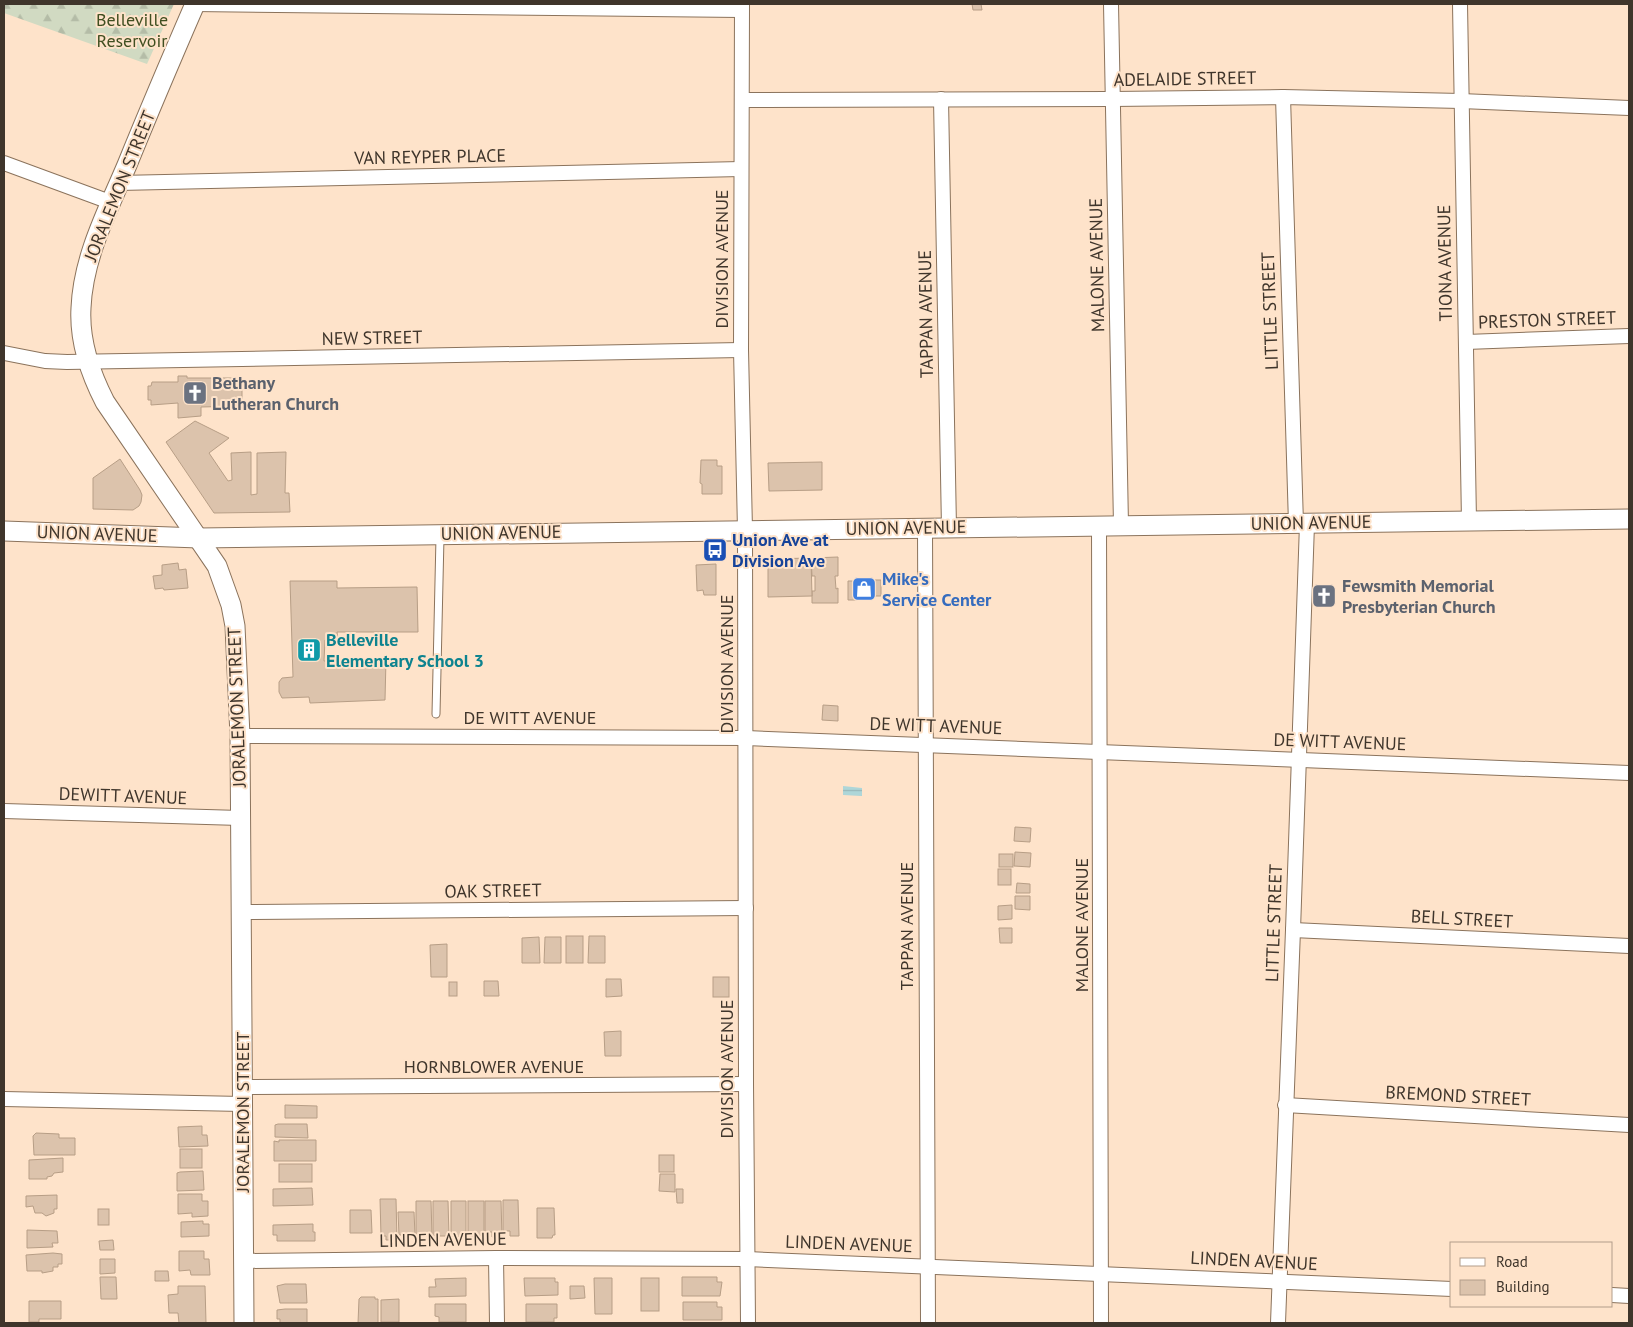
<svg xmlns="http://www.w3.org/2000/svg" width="1633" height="1327" font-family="'PT Sans',sans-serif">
<defs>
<pattern id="forest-firs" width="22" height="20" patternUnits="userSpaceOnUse" patternTransform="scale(1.25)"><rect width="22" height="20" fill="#d1dac2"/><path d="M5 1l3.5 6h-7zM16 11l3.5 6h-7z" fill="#b4bca7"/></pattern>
<pattern id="water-rules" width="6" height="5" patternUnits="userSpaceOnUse" patternTransform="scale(1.25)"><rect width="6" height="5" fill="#aed6d8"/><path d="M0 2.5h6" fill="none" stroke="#97b8ba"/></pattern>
</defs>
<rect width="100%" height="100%" fill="#fee3ca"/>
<path fill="url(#forest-firs)" d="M4,4H174L147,64L4,13Z"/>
<path fill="url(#water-rules)" d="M843,786L862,788V796L843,795Z"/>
<g fill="#dcc3ac" stroke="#b79e86">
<path d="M972,4H981L982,10H973Z"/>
<path d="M178,376H187V378H242V406L201,407V416L178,418V403L151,405V400H148V386H151L152,382H178Z"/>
<path d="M195,421L229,438L209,453L228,481L232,480L231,453L251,452V495L257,494V453L286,452L285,493H289L290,512L214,513L166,442Z"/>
<path d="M120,459L140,490L142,495L141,502L139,506L133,510L93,509V478Z"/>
<path d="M701,460H717V466H722V494H702V484L700,483Z"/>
<path d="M822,462V490L769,491L768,463Z"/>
<path d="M838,557V576H835L836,589L838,588V603H812V591H815V576H812L811,558Z"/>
<path d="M811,558L812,596L768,597V559Z"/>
<path d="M178,563L179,570L186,569L188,588L164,590L163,588L155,589L153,576L162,575V565Z"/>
<path d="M716,564V595H704L703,590L697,591L696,565Z"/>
<path d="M869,580H881V596H869V600H848V581H869Z"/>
<path d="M290,581H337V588L417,587L418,632H337L338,640H325L324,661L386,659L385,700L310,703L309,697L282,698L279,692V682L282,678L293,677Z"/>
<path d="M823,705L838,706V721L822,720Z"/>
<path d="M1015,827L1031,828L1030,842L1014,841Z"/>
<path d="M1015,852L1031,853L1030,867L1014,866Z"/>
<rect x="999" y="854" width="14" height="13"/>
<rect x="998" y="869" width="13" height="16"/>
<path d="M1017,883L1030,884V893H1016Z"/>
<path d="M1015,896H1030V910L1015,909Z"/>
<path d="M1012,905V919L998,920V906Z"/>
<path d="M999,928H1012V943H1000Z"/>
<rect x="566" y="936" width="17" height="27"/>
<path d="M589,936H605V963H588Z"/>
<path d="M539,937L540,963H522V938Z"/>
<path d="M545,937H561V963H544Z"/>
<path d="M447,944V977H431L430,945Z"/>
<rect x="713" y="977" width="16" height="20"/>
<path d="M606,979H621L622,996L606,997Z"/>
<path d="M484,981H498L499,996H484Z"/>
<rect x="449" y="982" width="8" height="14"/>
<path d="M621,1031V1056H605L604,1032Z"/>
<path d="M285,1105L317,1106V1118H285Z"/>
<path d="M278,1124H307L308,1138L275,1137V1125Z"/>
<path d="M202,1126V1135H207L208,1146L179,1147L178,1127Z"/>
<path d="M36,1133L59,1134V1138H75V1155H34L33,1136Z"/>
<path d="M279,1140H316V1161H274V1141L279,1142Z"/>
<rect x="180" y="1149" width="22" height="19"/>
<rect x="659" y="1155" width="15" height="17"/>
<path d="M63,1158V1172L54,1173L52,1176L47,1177V1179H29V1160Z"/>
<rect x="279" y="1164" width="33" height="18"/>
<path d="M203,1171L204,1190L177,1191V1173L180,1172Z"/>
<path d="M660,1174H675V1192L659,1191Z"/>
<path d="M312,1188L313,1205L273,1206V1189Z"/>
<path d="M676,1189H683V1203H677Z"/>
<path d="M178,1194H202V1201H208V1216L192,1217V1213L178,1214Z"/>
<path d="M57,1195V1209H54V1213L46,1216L42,1213H35L33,1206L26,1207V1196Z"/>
<path d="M380,1199H396L397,1240H386V1236H381Z"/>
<path d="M503,1200H518L519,1236H510V1231H503Z"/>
<path d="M416,1201H431L432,1236H416Z"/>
<path d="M433,1201H448L449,1236H433Z"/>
<path d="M451,1201H466V1236L451,1237Z"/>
<rect x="468" y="1201" width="16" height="35"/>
<path d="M485,1201H501L502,1237H492V1232H485Z"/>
<path d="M537,1208H554L555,1235H553L552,1238H537Z"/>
<rect x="98" y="1209" width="11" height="16"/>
<path d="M350,1210H371L372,1233H350Z"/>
<path d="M398,1212H414L415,1235H399Z"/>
<path d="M203,1221V1224H209V1236L181,1237V1222Z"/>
<path d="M313,1224V1232H315V1241H277V1235H273V1225Z"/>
<path d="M27,1230L57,1231L58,1243H52L53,1247L27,1248Z"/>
<path d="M113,1240L114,1250H100L99,1241Z"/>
<path d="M179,1251H204V1259H209L210,1275H191L190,1270L179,1271Z"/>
<path d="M53,1253L62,1254V1264H58V1267H53V1271L42,1273V1271H27L26,1255Z"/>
<path d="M100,1259H115V1273L100,1274Z"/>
<path d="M155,1271H168L169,1281H155Z"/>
<path d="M100,1277H116L117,1299H101Z"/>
<path d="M682,1277H717V1282H722L720,1296H682Z"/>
<path d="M466,1278V1296L429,1297V1287H436L435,1279Z"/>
<path d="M524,1278H555V1282H558V1295L525,1296Z"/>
<path d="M594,1278H612V1314H595Z"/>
<rect x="641" y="1278" width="18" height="33"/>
<path d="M285,1284H306L307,1303H280L277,1286Z"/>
<path d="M178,1286H205L206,1323H179L178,1313H169L168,1295L178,1294Z"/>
<path d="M570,1286H584L585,1298L570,1299Z"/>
<path d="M361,1297H375V1299H378V1323H358L359,1299Z"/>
<path d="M399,1299V1322H381V1300Z"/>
<path d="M29,1301H61V1319H39V1322H29Z"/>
<path d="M683,1302H717V1307H722V1320H683Z"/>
<path d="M435,1304H466V1322H439V1317L435,1316Z"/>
<path d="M526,1304H557V1318H554V1322H526Z"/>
<path d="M285,1309H307V1323H280V1319H277V1310Z"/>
</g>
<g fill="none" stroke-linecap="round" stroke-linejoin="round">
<defs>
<path id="lane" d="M436,714L440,537"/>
<g id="street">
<path d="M194,4L741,10"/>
<path d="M742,4L741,350L745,530L746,1084L748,1323"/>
<path d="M1111,4L1121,525"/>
<path d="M1460,4L1469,521"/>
<path d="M1283,97L1296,524"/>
<path d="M941,99L949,528"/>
<path d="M742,100L1112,99L1283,97L1461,101L1629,108"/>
<path d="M4,163L110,202"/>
<path d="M119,183L741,169"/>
<path d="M1466,342L1629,336"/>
<path d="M4,353L45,361L67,362L741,350"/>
<path d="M1099,526L1101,1323"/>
<path d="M925,528L928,1323"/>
<path d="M240,736L746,738L1629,773"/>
<path d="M4,811L240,818"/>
<path d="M242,912L746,908"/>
<path d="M1293,930L1629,946"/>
<path d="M243,1087L746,1084"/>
<path d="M4,1099L242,1104"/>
<path d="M1285,1105L1629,1125"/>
<path d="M496,1258L497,1323"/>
<path d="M244,1261L496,1258L747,1259L1452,1289"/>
<path d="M1612,1295L1629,1296"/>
<path d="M1278,1323L1293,930L1307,524"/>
</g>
<g id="secondary">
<path d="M195,4C172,57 149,111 127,165C108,210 83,257 81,308C79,342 90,373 105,402L217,566L231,605L235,626L240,736L244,1323"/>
<path d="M4,531L199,538L1629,519"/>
</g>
</defs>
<use href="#lane" stroke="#8b735c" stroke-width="9"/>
<use href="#street" stroke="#8b735c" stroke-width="16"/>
<use href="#secondary" stroke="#8b735c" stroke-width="21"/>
<use href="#lane" stroke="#fff" stroke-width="7"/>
<use href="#street" stroke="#fff" stroke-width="14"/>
<use href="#secondary" stroke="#fff" stroke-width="19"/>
</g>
<defs>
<symbol id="church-square" viewBox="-11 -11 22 22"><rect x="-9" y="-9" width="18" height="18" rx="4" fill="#6b7280" stroke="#fee3ca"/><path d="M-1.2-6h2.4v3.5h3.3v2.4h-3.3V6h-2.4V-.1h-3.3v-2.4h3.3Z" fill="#fff"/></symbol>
<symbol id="bus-square" viewBox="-11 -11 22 22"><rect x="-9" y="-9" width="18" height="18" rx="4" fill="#1a4fb4" stroke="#fee3ca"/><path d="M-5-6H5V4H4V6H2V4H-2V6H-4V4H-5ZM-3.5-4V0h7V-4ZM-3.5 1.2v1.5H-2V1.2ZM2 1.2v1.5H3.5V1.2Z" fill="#fff"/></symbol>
<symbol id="shop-square" viewBox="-11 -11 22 22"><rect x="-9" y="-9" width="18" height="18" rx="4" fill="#3f7fe0" stroke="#fee3ca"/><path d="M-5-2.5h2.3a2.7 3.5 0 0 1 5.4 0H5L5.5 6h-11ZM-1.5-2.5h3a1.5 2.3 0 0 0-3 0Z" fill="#fff"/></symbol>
<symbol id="building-square" viewBox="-11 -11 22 22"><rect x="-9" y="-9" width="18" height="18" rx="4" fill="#0f9aa8" stroke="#fee3ca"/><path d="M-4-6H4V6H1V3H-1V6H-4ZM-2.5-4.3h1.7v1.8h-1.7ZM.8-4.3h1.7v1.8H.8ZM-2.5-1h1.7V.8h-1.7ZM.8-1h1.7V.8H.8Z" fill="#fff"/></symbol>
</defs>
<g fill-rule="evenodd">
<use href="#church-square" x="181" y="379" width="28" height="28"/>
<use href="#bus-square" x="701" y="536" width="28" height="28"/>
<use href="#shop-square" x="850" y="575" width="28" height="28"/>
<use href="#church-square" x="1310" y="582" width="28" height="28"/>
<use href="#building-square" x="295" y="636" width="28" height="28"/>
</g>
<g text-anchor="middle" stroke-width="4" stroke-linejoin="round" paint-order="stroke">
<g font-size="18" fill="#404f21" stroke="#fee3ca">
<text x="132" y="26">Belleville<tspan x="132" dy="21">Reservoir</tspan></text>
</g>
<g font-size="18" fill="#3f352b" stroke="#fee3ca">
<text transform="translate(1185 79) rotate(-1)" y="6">ADELAIDE STREET</text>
<text transform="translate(430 157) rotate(-1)" y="6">VAN REYPER PLACE</text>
<text transform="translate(120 186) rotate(-68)" y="6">JORALEMON STREET</text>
<text transform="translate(722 259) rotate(-90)" y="6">DIVISION AVENUE</text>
<text transform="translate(1445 263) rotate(-91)" y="6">TIONA AVENUE</text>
<text transform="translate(1097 265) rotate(-91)" y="6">MALONE AVENUE</text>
<text transform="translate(1270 311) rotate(-92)" y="6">LITTLE STREET</text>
<text transform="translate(926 314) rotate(-91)" y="6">TAPPAN AVENUE</text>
<text transform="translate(1547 320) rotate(-2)" y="6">PRESTON STREET</text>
<text transform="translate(372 338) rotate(-1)" y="6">NEW STREET</text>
<text transform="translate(1311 523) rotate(-1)" y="6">UNION AVENUE</text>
<text transform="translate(906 528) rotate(-1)" y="6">UNION AVENUE</text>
<text transform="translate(501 533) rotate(-1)" y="6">UNION AVENUE</text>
<text transform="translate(97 534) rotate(2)" y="6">UNION AVENUE</text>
<text transform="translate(727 664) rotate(-90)" y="6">DIVISION AVENUE</text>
<text transform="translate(237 707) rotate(-92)" y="6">JORALEMON STREET</text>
<text x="530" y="724">DE WITT AVENUE</text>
<text transform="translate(936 726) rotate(2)" y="6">DE WITT AVENUE</text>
<text transform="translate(1340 742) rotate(2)" y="6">DE WITT AVENUE</text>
<text transform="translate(123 796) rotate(2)" y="6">DEWITT AVENUE</text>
<text transform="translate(493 891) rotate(-1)" y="6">OAK STREET</text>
<text transform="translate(1462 919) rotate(3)" y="6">BELL STREET</text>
<text transform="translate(1274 923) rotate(-88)" y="6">LITTLE STREET</text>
<text transform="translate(1082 925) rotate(-90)" y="6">MALONE AVENUE</text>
<text transform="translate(907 926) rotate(-90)" y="6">TAPPAN AVENUE</text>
<text x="494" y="1073">HORNBLOWER AVENUE</text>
<text transform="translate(727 1069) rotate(-90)" y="6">DIVISION AVENUE</text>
<text transform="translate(1458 1096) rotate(3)" y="6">BREMOND STREET</text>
<text transform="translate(243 1112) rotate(-90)" y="6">JORALEMON STREET</text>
<text transform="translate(443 1240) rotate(-1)" y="6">LINDEN AVENUE</text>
<text transform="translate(849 1244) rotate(2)" y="6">LINDEN AVENUE</text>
<text transform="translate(1254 1261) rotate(3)" y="6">LINDEN AVENUE</text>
</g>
<g font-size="18" font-weight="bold" fill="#5b616d" stroke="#fee3ca" text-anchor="start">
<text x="212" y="389">Bethany<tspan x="212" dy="21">Lutheran Church</tspan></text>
<text x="1342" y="592">Fewsmith Memorial<tspan x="1342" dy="21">Presbyterian Church</tspan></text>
</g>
<g font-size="18" font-weight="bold" fill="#164399" stroke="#fee3ca" text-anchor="start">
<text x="732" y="546">Union Ave at<tspan x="732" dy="21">Division Ave</tspan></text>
</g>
<g font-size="18" font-weight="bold" fill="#366cbe" stroke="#fee3ca" text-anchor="start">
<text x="882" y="585">Mike's<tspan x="882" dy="21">Service Center</tspan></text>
</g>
<g font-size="18" font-weight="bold" fill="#0d838f" stroke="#fee3ca" text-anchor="start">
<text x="326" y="646">Belleville<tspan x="326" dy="21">Elementary School 3</tspan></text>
</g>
</g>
<rect width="1633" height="1327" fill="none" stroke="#3f352b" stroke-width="10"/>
<rect x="1450" y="1242" width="162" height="65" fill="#fee3ca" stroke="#b29d8a"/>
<rect x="1460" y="1258" width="25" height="8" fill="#ffffff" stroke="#b29d8a"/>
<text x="1496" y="1267" font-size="15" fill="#3f352b">Road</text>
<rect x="1460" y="1280" width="25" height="15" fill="#dcc3ac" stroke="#b29d8a"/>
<text x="1496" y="1292" font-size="15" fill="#3f352b">Building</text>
</svg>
